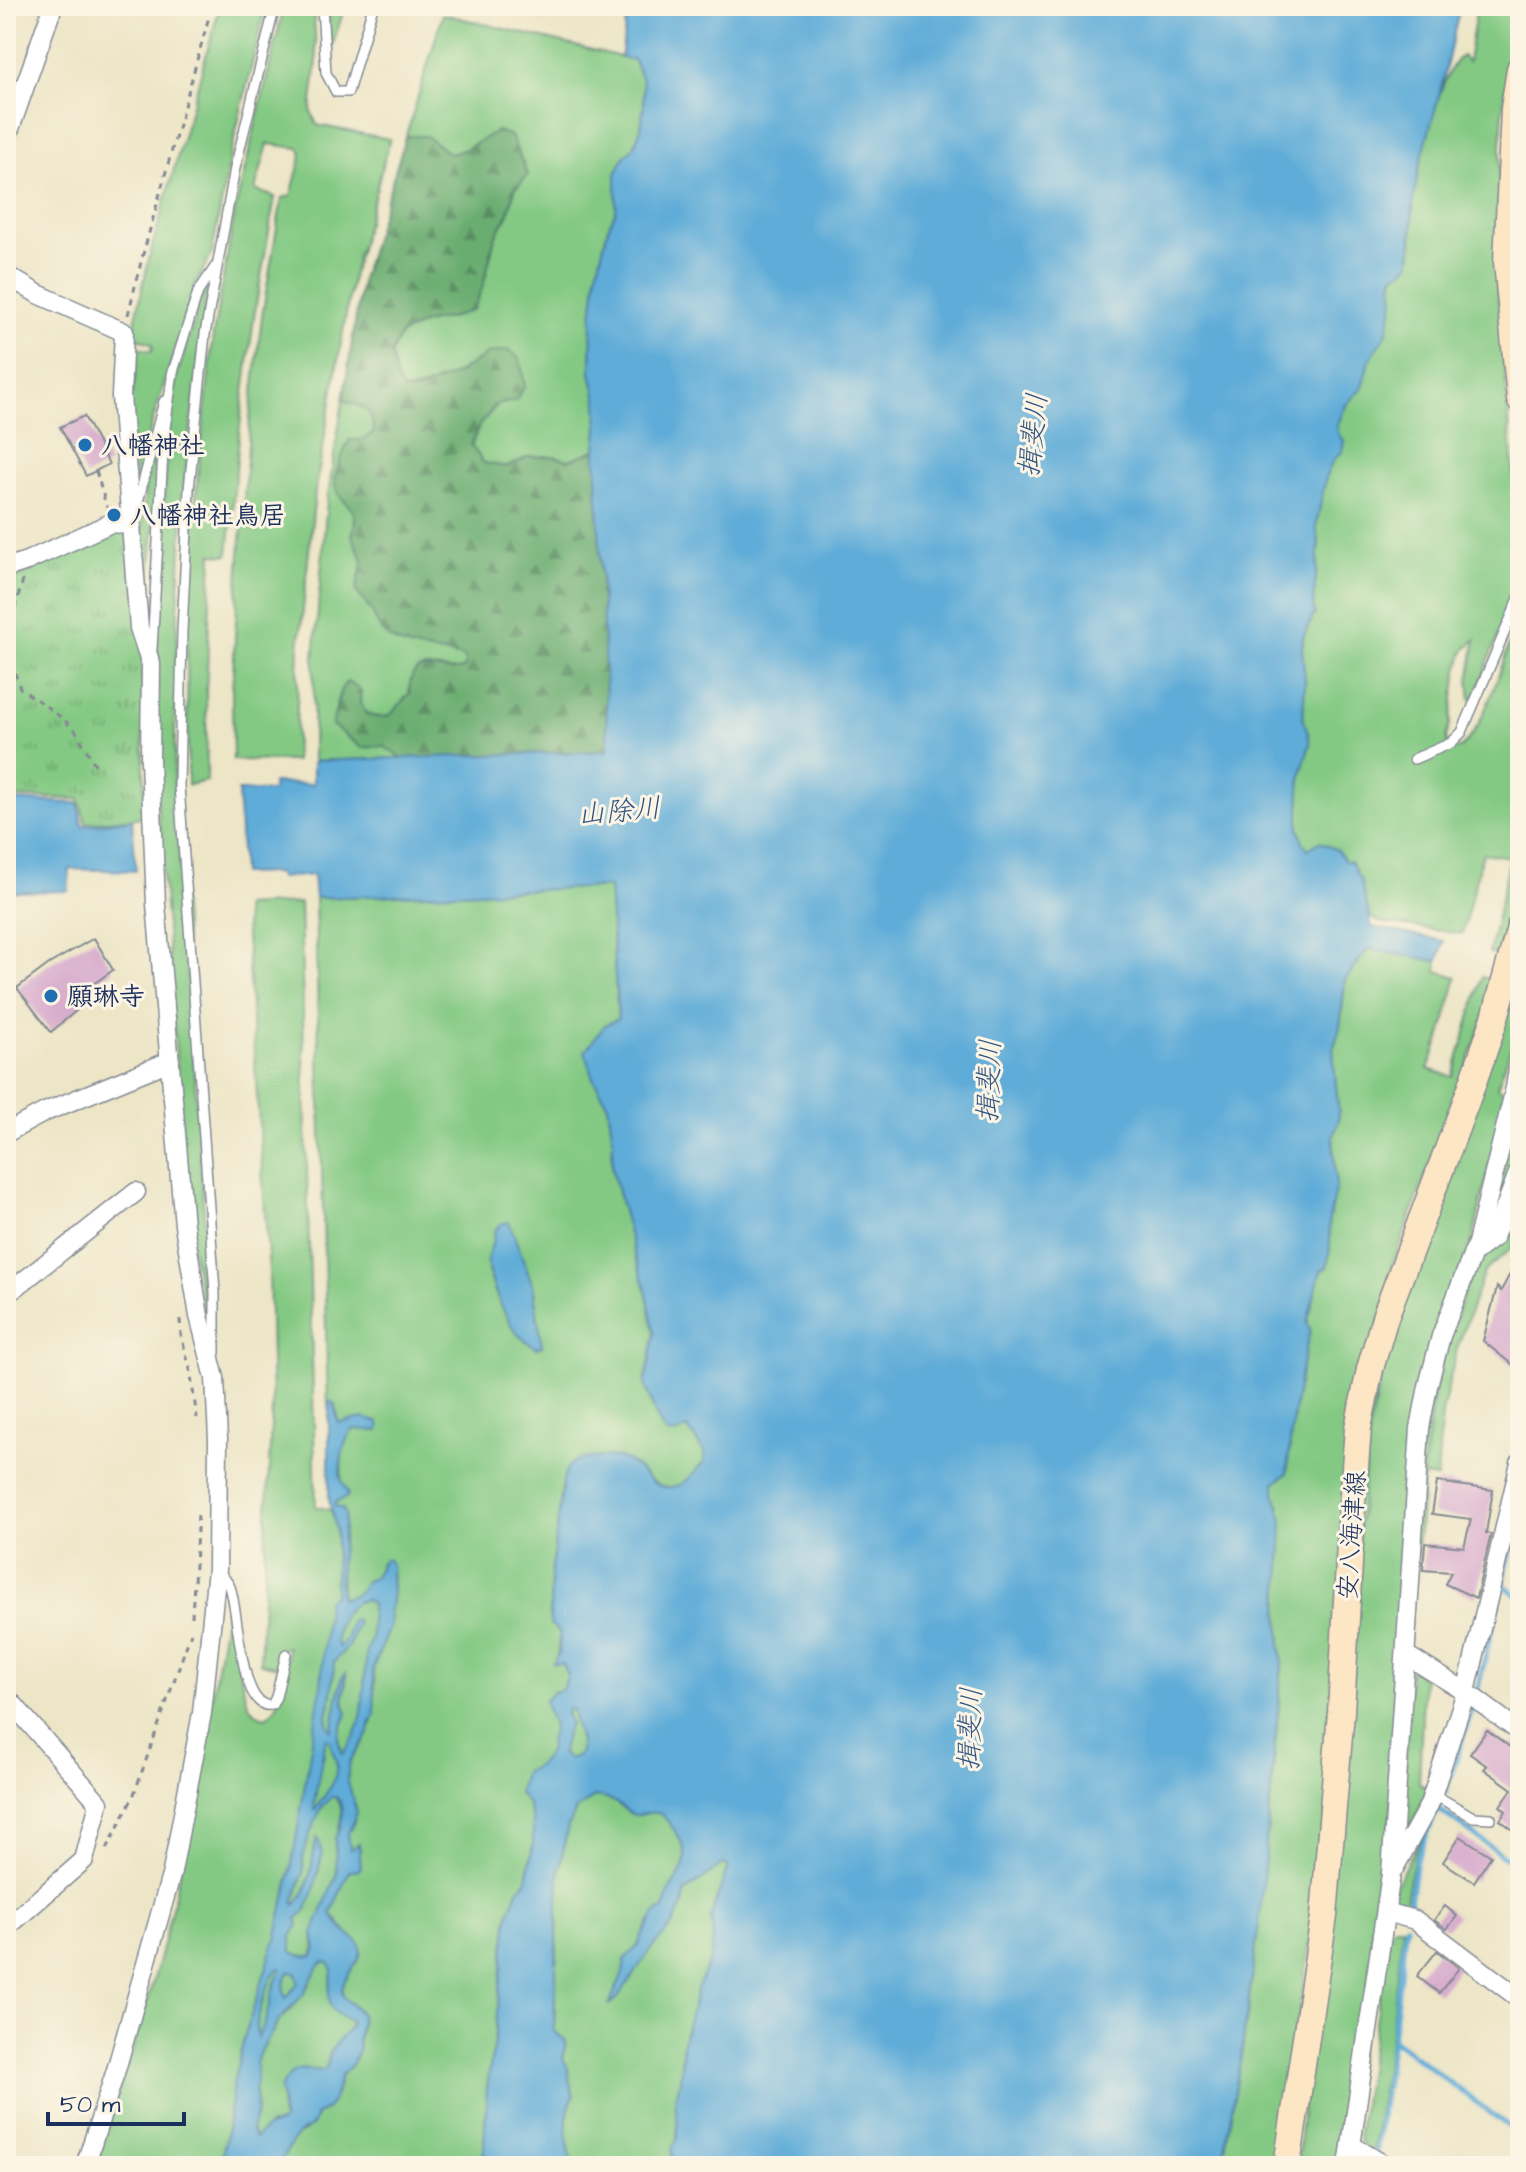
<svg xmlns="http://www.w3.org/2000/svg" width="1526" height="2172" font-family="'Architects Daughter','Klee One',sans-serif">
<defs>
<pattern id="forest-firs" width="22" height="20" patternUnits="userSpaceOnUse" patternTransform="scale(2)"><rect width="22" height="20" fill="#6aad71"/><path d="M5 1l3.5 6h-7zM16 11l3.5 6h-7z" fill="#568d60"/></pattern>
<pattern id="park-tufts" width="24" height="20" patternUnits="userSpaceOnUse" patternTransform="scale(2)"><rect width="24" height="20" fill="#83c983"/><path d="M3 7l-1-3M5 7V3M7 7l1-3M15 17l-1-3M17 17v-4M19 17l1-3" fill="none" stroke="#6aa46e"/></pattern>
</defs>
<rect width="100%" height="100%" fill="#fcf5e5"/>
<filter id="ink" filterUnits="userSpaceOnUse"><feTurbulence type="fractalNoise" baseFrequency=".0125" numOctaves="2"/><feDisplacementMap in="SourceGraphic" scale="16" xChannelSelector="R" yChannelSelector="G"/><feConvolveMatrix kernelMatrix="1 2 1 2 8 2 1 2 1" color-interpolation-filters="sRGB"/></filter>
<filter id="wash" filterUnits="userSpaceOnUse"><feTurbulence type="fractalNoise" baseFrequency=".006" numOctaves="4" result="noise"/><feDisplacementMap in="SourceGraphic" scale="32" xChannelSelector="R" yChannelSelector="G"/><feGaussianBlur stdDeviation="1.8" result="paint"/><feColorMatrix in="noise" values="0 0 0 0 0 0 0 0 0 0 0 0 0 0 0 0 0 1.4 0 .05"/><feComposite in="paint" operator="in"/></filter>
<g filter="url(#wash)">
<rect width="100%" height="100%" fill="#ece5c6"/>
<g fill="#83c983" stroke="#4f7c70" stroke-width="2" fill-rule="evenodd">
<path d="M220,6H266L230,156L212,253L196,283L151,426L136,490L126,392L133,393L139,348L152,351L153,344L132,336L149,258Z"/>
<path d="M284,6H313L317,61L311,111L317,125L390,139L353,274L315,492L299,648L295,761L233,760L232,692L239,568L250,418L262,317L282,198L291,196L302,154L299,148L268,144L255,190L275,197L254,317L241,416L228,555L212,554L206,694L207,781L188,785L187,633L196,494L213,335L236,206Z"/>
<path d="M328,6H345L330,54Z"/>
<path d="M1477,6H1518L1511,42L1503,109L1495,256L1520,550L1512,573L1509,606L1475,697L1471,700L1469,680L1476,639L1464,651L1458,671L1450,725L1446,737L1449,750C1454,750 1457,750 1461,747C1485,731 1510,639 1520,609V880L1504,956L1489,953L1510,857L1483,853L1462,934L1378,922L1368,914L1361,881L1337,850L1321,843L1308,850L1303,843L1299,829V808L1301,774L1310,744L1308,733L1303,719L1305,680L1302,649L1303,637L1315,613L1313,607L1319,543L1315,526L1327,473L1334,459L1338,435L1337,426L1346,405L1369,361L1394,300L1392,283L1394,275C1400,272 1406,270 1409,264C1415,253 1411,216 1413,202C1416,174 1440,68 1462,56L1468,62Z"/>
<path d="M443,14L634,60L643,82L644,105L641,128L634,147L624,157L616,174V211L608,228L597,273L592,318L591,372L597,399L598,428L596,450L569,460L553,456L528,457L507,467L484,463L471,445L480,424L497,405L516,400L489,353C463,370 435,388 403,391L397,380L391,354L400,335L424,323L456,316L483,286L495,237L508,215L515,189L497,131L464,150L450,154L426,136H406Z"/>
<path d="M207,290L184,487L177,629L174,784L212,1326L207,1327L189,1233L156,782L157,619L168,440L176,378L204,291Z"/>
<path d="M343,400C365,407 373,408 374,433L361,440L338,494C353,508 359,514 352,535L363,560L357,591L373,613L381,630L437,652L451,653L465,658V668L454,672L439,668L409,686V694C402,701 395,713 386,718C369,727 354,694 346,683C334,697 331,723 346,736C351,740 357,744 362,748L383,745L402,758L313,761L314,658L327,501Z"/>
<path d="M157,432L160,439L146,638L140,559L145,490Z"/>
<path d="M609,887L618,1020L592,1076L608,1105L613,1140L612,1169L636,1260L645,1285L655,1333L645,1384L654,1411L664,1431L687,1428C695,1436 697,1445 705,1452L704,1463C698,1468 696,1472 692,1478C689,1482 685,1483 680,1485C660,1492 648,1479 635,1465L551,1573L550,1624L560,1633L556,1664H563L568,1675L562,1690L545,1701L553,1727L549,1742L551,1746L548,1755L534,1769L519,1793L528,1804L533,1822V1844L527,1880L518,1890L508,1917L494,2042L487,2088L484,2149L481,2166H277L297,2135L306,2131L316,2118V2114L326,2110L337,2091L341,2075L353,2064L359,2047C356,2035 366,2022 359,2011C356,2005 347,2002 343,1997C340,1983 350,1970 359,1960L353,1937L348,1934L331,1913L347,1875L360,1854V1848L356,1846L350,1850L348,1833L354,1822L356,1807L347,1785V1779L350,1761L363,1742L373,1721L375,1684L373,1669L390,1624L389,1612L392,1601L391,1565L381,1562C377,1573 376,1578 364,1582C360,1596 352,1595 340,1599C342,1588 340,1577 340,1566C341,1541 349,1532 339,1507H335V1502L343,1500C342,1485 337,1439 352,1430C359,1427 370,1431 378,1431L364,1418L339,1423L335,1405L330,1402L328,1407L315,898ZM495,1240L519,1251L533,1286L542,1346L537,1348L519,1335L498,1299L488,1271V1255Z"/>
<path d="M300,903L316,1507L332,1510L337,1535L335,1592L312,1751L292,1864L277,1935L245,2035L233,2084L226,2138L220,2166H94C116,2100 139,2035 157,1968C188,1851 206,1732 226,1613L231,1625L244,1691L249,1706L257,1714L265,1717C285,1709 285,1667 288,1647L283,1648L278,1667L260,1663L272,1403L269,1270L244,906Z"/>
<path d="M1368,949L1438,961L1437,971L1457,977L1440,1039L1428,1069L1453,1077L1482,977L1498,981L1388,1277L1318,1889L1276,2166H1222L1248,2010L1271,1794L1282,1663L1279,1613L1280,1507L1275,1495V1483L1287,1473C1291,1424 1298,1378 1310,1330L1307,1323L1321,1270L1327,1267L1330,1246L1329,1219L1334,1160L1333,1137L1339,1120L1333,1049L1340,1027L1345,980Z"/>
<path d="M1520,965V1011L1517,1031L1497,1087L1505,1092L1474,1235L1438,1332L1389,1833L1343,2166H1297L1369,1430L1385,1360Z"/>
<path d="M1520,1089V1147L1485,1236Z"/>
<path d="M1520,1182V1226L1511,1249L1484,1272L1457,1349L1442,1413L1437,1478L1422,1476L1434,1392L1447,1341L1476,1260Z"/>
<path d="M367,1600L371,1604L372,1635L367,1649L362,1713L356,1734L344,1754L342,1753L338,1732L346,1717L343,1701L347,1676L342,1677L332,1731L328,1726L327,1715L332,1693V1671L334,1662L352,1639L347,1638L344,1644L338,1647L336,1646C336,1624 343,1602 367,1600Z"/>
<path d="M1415,1668L1424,1674L1419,1783L1428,1789L1400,1852L1410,1670Z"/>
<path d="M569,1708L573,1710C573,1725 584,1741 579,1755L568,1759L562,1755L563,1740L570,1723L566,1714L567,1710Z"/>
<path d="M325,1737L330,1740C331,1747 334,1754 336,1760C340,1782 324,1795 315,1810L314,1806L318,1770L324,1756Z"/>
<path d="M332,1797H336C348,1814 336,1829 335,1846C335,1855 339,1863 337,1872C332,1892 321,1911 314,1931C311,1940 317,1947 313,1956C307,1956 296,1956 291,1951L292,1936L297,1918L306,1911L309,1902L322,1855L315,1842C315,1860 308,1893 295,1905L293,1903C296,1893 301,1882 303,1872C304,1868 303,1864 303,1859C305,1838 315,1810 332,1797Z"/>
<path d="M594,1797C601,1798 607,1798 613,1801C619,1804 630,1815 635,1815C645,1816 646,1810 661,1813C676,1830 694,1852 680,1874C671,1888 667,1890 665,1908L656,1913L642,1935L638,1946L625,1959L623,1973L610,2003L618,1997C628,1982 638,1965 650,1950C667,1928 680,1922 685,1892L722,1864L728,1866L711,1916L713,1939L711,1957L683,2041L680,2083L675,2100L678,2125L677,2139L672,2149L673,2166H572C568,2142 561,2118 574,2096L563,2059L566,2041L554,2031L559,1871L568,1825L576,1810Z"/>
<path d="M1432,1815L1414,1857L1405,1906L1393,1900L1395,1886Z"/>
<path d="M1394,1926H1403L1390,2039L1372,2153L1361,2144L1358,2137L1388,1935Z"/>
<path d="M328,1962L333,1969C329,1985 324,2004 339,2015C343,2018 347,2019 351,2022C349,2036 336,2039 331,2051C328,2058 329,2064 325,2070C316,2071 308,2068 299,2070C279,2075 280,2106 282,2122L277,2125H270L255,2138L251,2129L257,2111L254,2088L257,2080L256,2064L258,2056L279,2020L290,2011L309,1985L317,1968L322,1963Z"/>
<path d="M279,1967L281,1971C269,1990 270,2023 257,2037C254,2021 268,1978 279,1967Z"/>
<path d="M289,1972L296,1973L298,1983L286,1998L283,1995L285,1979Z"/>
</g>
<path fill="url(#forest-firs)" stroke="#426e68" stroke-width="2" d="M497,131L511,136L528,175L515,189L508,215L495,237L483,286L474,309L456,316L424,323L400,335L391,354L397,380L404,391L417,390L460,372L489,353L509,350L520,359L525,386L516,400L497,405L480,424L471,445L484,463L507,467L528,457L553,456L569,460L596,450L608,751L402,758L383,746L362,748L332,725L341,689L347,682L356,686L361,691L360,702L366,714C391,723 392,712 409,694C410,649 441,678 465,668V658C438,648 401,654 381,630C377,625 375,617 372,612C367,605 362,598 356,591L363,560L352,535C364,502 338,507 335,484C334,471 344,452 349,440H361L374,433C373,408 364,407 343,400L362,278L406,136H426L450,154L464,150Z"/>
<path fill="url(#park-tufts)" stroke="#4f7c70" stroke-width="2" d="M119,528L126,530L141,613L145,817L86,823L79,799L13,797L9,675C0,643 9,610 16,578Z"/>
<g fill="#5eacd8" stroke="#3c6e9b" stroke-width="2" fill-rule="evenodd">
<path d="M628,6H1460L1443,81L1419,168L1413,202L1411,262L1404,270L1394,275L1392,283L1394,300L1387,332L1369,361L1362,387L1346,405L1337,426L1339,435L1344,441L1342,452L1334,459L1327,473L1316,526L1319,543L1313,607L1315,613L1303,637L1302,649L1305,680L1303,719L1308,733L1310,744L1301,774L1299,808V829L1303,843L1308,849L1320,842L1337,850L1345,861H1350L1361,881L1372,927L1444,941L1438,961L1368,949L1345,980L1340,1027L1333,1049L1339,1120L1333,1137L1336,1185L1329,1219L1330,1246L1327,1267L1321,1270L1307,1323L1310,1330C1298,1378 1291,1424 1287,1473L1275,1483V1495L1283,1520L1279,1613L1282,1663L1259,1924L1241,2056L1222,2166H673L672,2149L677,2139L678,2125L675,2100L680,2083L683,2041L697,1989L711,1957L713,1939L711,1916L728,1866L722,1864L685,1892L683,1905L673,1925L650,1950L618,1997L609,2005L623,1973L625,1959L638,1946L642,1935L656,1913L665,1908C667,1890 671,1888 680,1874C694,1852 676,1830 661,1814C646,1810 645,1816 635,1815C630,1815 619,1804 613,1801C607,1798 601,1798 594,1797L576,1810L568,1825L559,1871L554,2031L566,2041L563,2059C572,2070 568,2084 574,2096C561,2118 568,2142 572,2166H481L484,2149L487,2088L494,2042L508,1917L518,1890L527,1880L533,1844V1822L528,1804L519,1793L524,1772C537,1768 546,1759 551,1746L549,1742L553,1727L545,1701L553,1692L562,1690L568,1675L563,1664H553L559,1652L560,1633L550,1624L551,1573L563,1481C565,1475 566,1468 571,1464C581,1456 616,1455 627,1461C642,1468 651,1489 670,1487C688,1486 692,1473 704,1463L705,1452C697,1445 695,1436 687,1428L678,1433L668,1434L664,1431L654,1411L645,1384L655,1333L645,1285L636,1260L612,1169L613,1140L608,1105L592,1076L585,1051L605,1025L618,1019L609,887L315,898L313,875L279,878L278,873L242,874L238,791H272L273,783L313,784V761L608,751L596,450L598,428L597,399L591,372L592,318L597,273L608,228L616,211V174L624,157L634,147L641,128L644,105L643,82L634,60L621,58ZM569,1708L573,1711C573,1725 584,1741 579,1755L569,1759L562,1755C563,1743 566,1734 570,1723L566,1714L567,1710Z"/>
<path d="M6,800L78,803L83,826L132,819L136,871L70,869L68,891L6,892Z"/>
<path d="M509,1222L533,1286L542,1346L537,1348C530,1343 522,1339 517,1333C506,1320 485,1272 488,1256C490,1247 495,1243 494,1232L501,1224Z"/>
<path d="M329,1402H333L339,1423L364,1418L378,1422L380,1427L378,1431L354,1429C344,1437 340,1461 340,1474C340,1481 346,1488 348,1494L346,1498L335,1502V1506L343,1509L345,1515L340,1564V1599C354,1595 358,1597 364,1582C378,1579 377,1570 384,1559H388L391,1565L392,1601L389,1612L390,1624L373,1669L375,1716L370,1724L369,1733L350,1761L347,1779L357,1813L348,1833L350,1850L359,1844L361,1867L357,1871H349L331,1913C335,1920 340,1927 347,1933C352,1937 358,1939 360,1946C365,1959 347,1972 343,1985C338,2003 357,2002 361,2016C363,2027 355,2036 359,2047L353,2064L341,2075L332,2102L326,2110L316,2114C313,2134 304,2125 296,2137C289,2146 284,2157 277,2166H220L226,2138L233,2084L245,2035L277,1935L292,1864L321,1686L327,1599L333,1596L335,1592L336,1530L329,1500ZM358,1601L367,1600L371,1604L372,1635L367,1649L362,1713L356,1734L343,1754C334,1736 341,1730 347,1713L343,1701L346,1673L342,1677L332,1731L328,1726L327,1715L332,1693L334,1662L349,1645L357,1624L355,1619L351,1621C348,1630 348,1643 338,1647C332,1629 342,1611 358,1601ZM326,1738L330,1741C331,1748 334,1754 336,1760C340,1781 324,1795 315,1810L314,1806C317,1783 322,1759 326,1738ZM332,1797H336L340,1802L342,1810L340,1829L335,1839L337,1873L313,1933L316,1950L313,1956C307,1957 296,1956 292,1951V1936L299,1925L297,1918L306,1911L314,1889L322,1855L319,1840L317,1838C311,1860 312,1889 295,1905L294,1902L303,1873V1857L309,1836L321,1808ZM328,1962L333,1969C330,1984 323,2006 339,2015C343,2018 347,2019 351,2022C349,2036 336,2038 331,2051C328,2058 329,2064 325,2070C299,2073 298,2059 280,2089L282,2101V2122L266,2128L255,2138L251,2129L257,2111L254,2088L257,2080L256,2064L258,2056L279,2020L303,1995L317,1968L322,1963ZM280,1967L281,1971C268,1990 270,2021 257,2037C254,2022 268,1977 280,1967ZM289,1972L296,1973L298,1983L286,1998C281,1992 285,1979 289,1972Z"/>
</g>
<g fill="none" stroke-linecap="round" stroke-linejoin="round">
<g stroke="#5eacd8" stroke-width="5">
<path d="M1503,1584L1520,1598"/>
<path d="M1477,1692L1520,1512"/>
<path d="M1445,1793L1473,1707"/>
<path d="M1438,1809L1520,1868"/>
<path d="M1409,1908L1416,1859L1440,1804"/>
<path d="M1393,2040L1520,2135"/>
<path d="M1375,2153L1392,2039L1406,1925"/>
</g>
</g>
<g id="blocks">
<g fill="#d8adce">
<path d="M84,416L109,464L86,476L60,427Z"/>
<path d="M94,938L113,970L78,995L84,1004L51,1032L17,988L49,964Z"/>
<path d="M1520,1255V1371L1483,1341L1497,1287L1501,1291Z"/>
<path d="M1437,1482L1493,1490L1486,1533L1491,1534L1476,1598L1445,1584L1451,1572L1423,1570L1425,1543L1464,1547L1471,1519L1432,1514Z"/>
<path d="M1487,1730L1510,1747L1514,1742L1520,1744V1835L1500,1820L1506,1811L1500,1806L1512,1789L1484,1769L1487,1766L1470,1754Z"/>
<path d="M1460,1836L1491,1856L1474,1882L1443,1862Z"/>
<path d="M1445,1906L1457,1916L1447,1929L1434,1920Z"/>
<path d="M1437,1951L1459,1968L1439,1993L1417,1976Z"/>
</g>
</g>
</g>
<g filter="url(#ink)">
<use href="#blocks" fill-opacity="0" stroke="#848a92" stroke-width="2"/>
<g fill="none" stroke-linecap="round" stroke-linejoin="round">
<defs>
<g id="lane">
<path d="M322,6L326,73L336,92H348L373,6"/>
<path d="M172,375L198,292L215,267"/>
<path d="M136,510L164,401"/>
<path d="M152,649L164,435L173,371"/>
<path d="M1414,759L1451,743L1462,732L1520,596"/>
<path d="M215,1353V1292L179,786L182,631L189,489L205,334L218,262L235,168L275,6"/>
<path d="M219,1571C222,1576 228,1582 230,1587C239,1609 239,1712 272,1705L276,1697L286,1654"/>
<path d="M1433,1794L1473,1817L1491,1818"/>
</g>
<g id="street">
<path d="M6,140L53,6"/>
<path d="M6,275L38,294L124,332L121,396L139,628L151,664L150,761L156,904L184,1225L199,1316L215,1378L218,1439L217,1569L202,1713L172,1872L116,2070L85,2166"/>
<path d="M6,568L27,561L111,523L132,525"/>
<path d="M6,1133L45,1112L170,1061"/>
<path d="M1473,1253L1494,1237L1520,1168"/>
<path d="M6,1295L136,1192"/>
<path d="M1406,1655L1466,1692L1520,1732"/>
<path d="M6,1696L99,1803L84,1860L6,1928"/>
<path d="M1391,1874L1420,1428L1428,1386L1441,1336L1477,1243L1515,1088L1520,1057"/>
<path d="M1386,1912L1415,1920L1520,1999"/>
<path d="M1351,2145L1386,2166"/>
<path d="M1348,2166L1391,1874L1429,1805L1466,1692L1520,1463"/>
<path d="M1517,2166L1520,2162"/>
</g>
<g id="secondary">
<path d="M1520,69L1514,109L1507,262L1520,399"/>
<path d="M1287,2166L1324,1916L1341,1712L1352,1506L1358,1428L1370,1369L1385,1317L1471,1088L1494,1021L1520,927"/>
</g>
</defs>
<use href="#lane" stroke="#848a92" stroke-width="12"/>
<use href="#street" stroke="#848a92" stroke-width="21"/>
<use href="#secondary" stroke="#848a92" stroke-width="29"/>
<g stroke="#848a92" stroke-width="3" stroke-dasharray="6 6" stroke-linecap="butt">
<path d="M128,315L142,258L212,6"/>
<path d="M96,471L107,508"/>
<path d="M23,580L9,628L7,650L20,688L57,714L75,730L97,768"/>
<path d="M180,1319L181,1335L190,1369L197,1418"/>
<path d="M192,1617L198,1513"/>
<path d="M107,1849L133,1797L191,1633"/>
</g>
<use href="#lane" stroke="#fff" stroke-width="9"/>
<use href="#street" stroke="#fff" stroke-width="18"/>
<use href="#secondary" stroke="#fce6c4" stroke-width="26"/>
</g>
</g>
<g fill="#1f6fb2" stroke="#fcf5e5" stroke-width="3">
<circle cx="85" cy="445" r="8"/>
<circle cx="114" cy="515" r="8"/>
<circle cx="51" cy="996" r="8"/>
</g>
<g text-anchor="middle" stroke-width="6" stroke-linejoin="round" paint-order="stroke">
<g font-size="26" font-weight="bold" fill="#1b2f5e" stroke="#fcf5e5" text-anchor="start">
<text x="101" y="454">八幡神社</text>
<text x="130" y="524">八幡神社鳥居</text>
<text x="67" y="1005">願琳寺</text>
</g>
<g font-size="26" fill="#1b2f5e" stroke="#fcf5e5">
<text transform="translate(1351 1535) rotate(-86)" y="9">安八海津線</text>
</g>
<g font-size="28" font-style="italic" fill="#2f5483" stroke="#fcf5e5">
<text transform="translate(1032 435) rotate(-84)" y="10">揖斐川</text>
<text transform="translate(619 810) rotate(-5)" y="10">山除川</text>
<text transform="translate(988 1081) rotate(-88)" y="10">揖斐川</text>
<text transform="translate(969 1729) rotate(-88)" y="10">揖斐川</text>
</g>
</g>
<rect width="1526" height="2172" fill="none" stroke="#fcf5e5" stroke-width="32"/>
<path d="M48 2112v12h136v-12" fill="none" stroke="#1b2f5e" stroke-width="4"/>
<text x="60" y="2112" font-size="24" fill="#1b2f5e" stroke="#fcf5e5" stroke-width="6" paint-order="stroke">50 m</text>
</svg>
